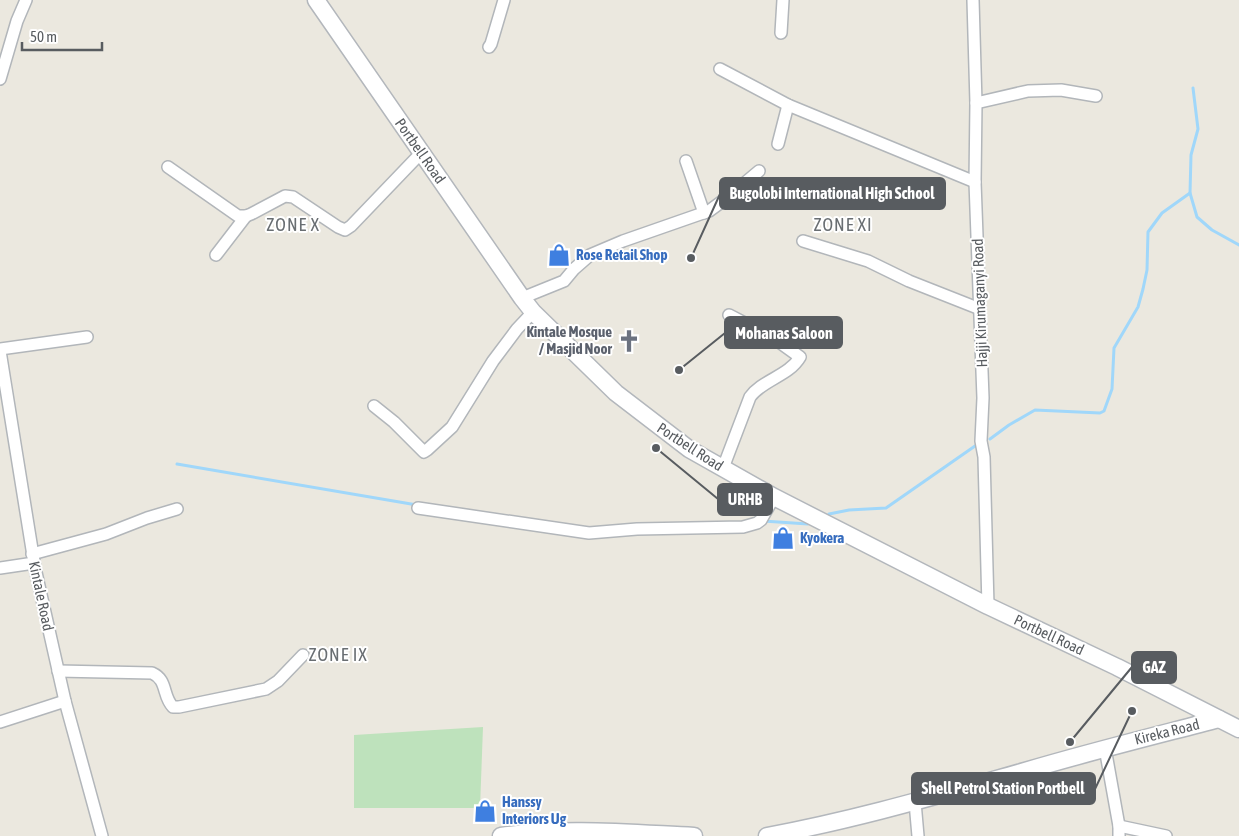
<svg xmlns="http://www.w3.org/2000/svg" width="1239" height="836" font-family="'Asap Condensed',sans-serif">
<rect width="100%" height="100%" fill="#ebe8df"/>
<path fill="#bee2bc" d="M483,727L480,808H354V735Z"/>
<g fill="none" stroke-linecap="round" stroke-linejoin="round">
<g stroke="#a0d7fa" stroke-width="3">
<path d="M1193,88L1198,129L1191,155L1190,193L1197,217L1212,230L1239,245"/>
<path d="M990,439L1009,425L1035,410L1100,413L1104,411L1112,389L1114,348L1138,307L1143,289L1147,270L1148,232L1162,213L1190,193"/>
<path d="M177,464L417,505"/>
<path d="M829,514L849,510L886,508L975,446"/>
<path d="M763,521L808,524"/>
</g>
<defs>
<g id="minor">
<path d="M973,0L976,103L975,182L983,398L981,441L984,457L988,606"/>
<path d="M781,33L783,0"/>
<path d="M489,47L491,44L504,0"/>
<path d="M720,69L788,105L975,182"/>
<path d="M0,79L17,21L26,0"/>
<path d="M976,103L1028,91L1061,90L1096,96"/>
<path d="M778,144L788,105"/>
<path d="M686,161L704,213"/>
<path d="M168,167L238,216H246L251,214L285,196L293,197L338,227L345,230L351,226L421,153"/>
<path d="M803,241L868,261L909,281L980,309"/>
<path d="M216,255L246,216"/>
<path d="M522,298L564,281L574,269L590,255L623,241L709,211L728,197L759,171"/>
<path d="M0,349L87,337"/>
<path d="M0,351L35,568L65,701L102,836"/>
<path d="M374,406L394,422L424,452L427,450L452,427L493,361L517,329L533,312"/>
<path d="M723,468L750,397C762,380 789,376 800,357L775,339L729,315"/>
<path d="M418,508L589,533L637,529L743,527L757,523L761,520L774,497"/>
<path d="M32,554L106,534L147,518L177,509"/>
<path d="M0,568L34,563"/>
<path d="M58,671L152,673C168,680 162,696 173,707H179L266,689L278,681L303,655"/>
<path d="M0,722L65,701"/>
<path d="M1105,748L1119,826V836"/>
<path d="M915,802L918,836"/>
<path d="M1119,826L1166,836"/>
</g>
<g id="secondary">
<path d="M316,0L522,298L533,312L616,393L689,449L774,497L988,606L1117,667L1239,729"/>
<path d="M501,836C565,827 630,833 694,836"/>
<path d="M767,836C854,820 939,795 1025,771C1089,752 1154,736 1219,719"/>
</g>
</defs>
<use href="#minor" stroke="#b2b6ba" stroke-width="14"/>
<use href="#secondary" stroke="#b3b7bc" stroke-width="19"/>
<use href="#minor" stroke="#fff" stroke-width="11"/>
<use href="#secondary" stroke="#fff" stroke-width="16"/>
</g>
<defs>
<symbol id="shop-bare" viewBox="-9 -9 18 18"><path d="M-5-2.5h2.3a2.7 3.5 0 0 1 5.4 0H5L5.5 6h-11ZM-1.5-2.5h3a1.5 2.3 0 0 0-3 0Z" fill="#3f7fe0" stroke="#fff" stroke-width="2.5" paint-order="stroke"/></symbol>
<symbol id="church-bare" viewBox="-9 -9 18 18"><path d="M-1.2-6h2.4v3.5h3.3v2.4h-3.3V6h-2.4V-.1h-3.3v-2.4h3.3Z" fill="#6b7280" stroke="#fff" stroke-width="2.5" paint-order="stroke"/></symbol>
</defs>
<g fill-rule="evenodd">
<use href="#shop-bare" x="543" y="239" width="32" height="32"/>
<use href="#church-bare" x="613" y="325" width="32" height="32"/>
<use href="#shop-bare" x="767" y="522" width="32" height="32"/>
<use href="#shop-bare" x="469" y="795" width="32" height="32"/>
</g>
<g text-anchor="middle" stroke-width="4" stroke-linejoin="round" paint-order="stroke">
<g font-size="15" fill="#585c60" stroke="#fff">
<text transform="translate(420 151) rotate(55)" y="5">Portbell Road</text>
<text transform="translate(980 303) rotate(-92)" y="5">Hajji Kirumaganyi Road</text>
<text transform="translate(690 447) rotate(33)" y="5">Portbell Road</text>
<text transform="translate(41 596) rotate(78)" y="5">Kintale Road</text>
<text transform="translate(1049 635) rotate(25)" y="5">Portbell Road</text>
<text transform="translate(1167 732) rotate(-14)" y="5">Kireka Road</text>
</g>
<g font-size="15" font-weight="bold" fill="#366cbe" stroke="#fff" text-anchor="start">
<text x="576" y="260">Rose Retail Shop</text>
<text x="800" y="543">Kyokera</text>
<text x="502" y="807">Hanssy<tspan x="502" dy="17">Interiors Ug</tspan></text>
</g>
<g font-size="15" font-weight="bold" fill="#5b616d" stroke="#fff" text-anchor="end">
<text x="612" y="337">Kintale Mosque<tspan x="612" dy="17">/ Masjid Noor</tspan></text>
</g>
<g font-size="18" letter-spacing="1" fill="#696e72" stroke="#fff">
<text x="293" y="231">ZONE X</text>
<text x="843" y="231">ZONE XI</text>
<text x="338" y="661">ZONE IX</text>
</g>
</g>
<path fill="none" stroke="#585c60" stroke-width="2" d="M691 258L720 194M679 370L725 333M656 448L718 499M1070 742L1132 667M1132 711L1095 789"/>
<g fill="#585c60" stroke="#fff" stroke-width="2">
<circle cx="691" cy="258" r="5"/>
<circle cx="679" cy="370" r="5"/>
<circle cx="656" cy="448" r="5"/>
<circle cx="1070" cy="742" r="5"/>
<circle cx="1132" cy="711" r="5"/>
</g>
<g fill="#585c60" stroke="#585c60" stroke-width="2">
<rect x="720" y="178" width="225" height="31" rx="5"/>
<rect x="725" y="317" width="117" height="31" rx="5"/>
<rect x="718" y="484" width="54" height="31" rx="5"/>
<rect x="1132" y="652" width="44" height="31" rx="5"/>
<rect x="912" y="773" width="183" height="31" rx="5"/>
</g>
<g font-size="16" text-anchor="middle" font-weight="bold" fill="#fff">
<text x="832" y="199">Bugolobi International High School</text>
<text x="784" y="339">Mohanas Saloon</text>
<text x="745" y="505">URHB</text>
<text x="1154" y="673">GAZ</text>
<text x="1003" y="794">Shell Petrol Station Portbell</text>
</g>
<path d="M22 42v8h80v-8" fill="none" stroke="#585c60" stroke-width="2.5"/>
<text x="30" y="42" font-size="15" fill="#585c60" stroke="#ffffff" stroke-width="4" paint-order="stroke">50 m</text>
</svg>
